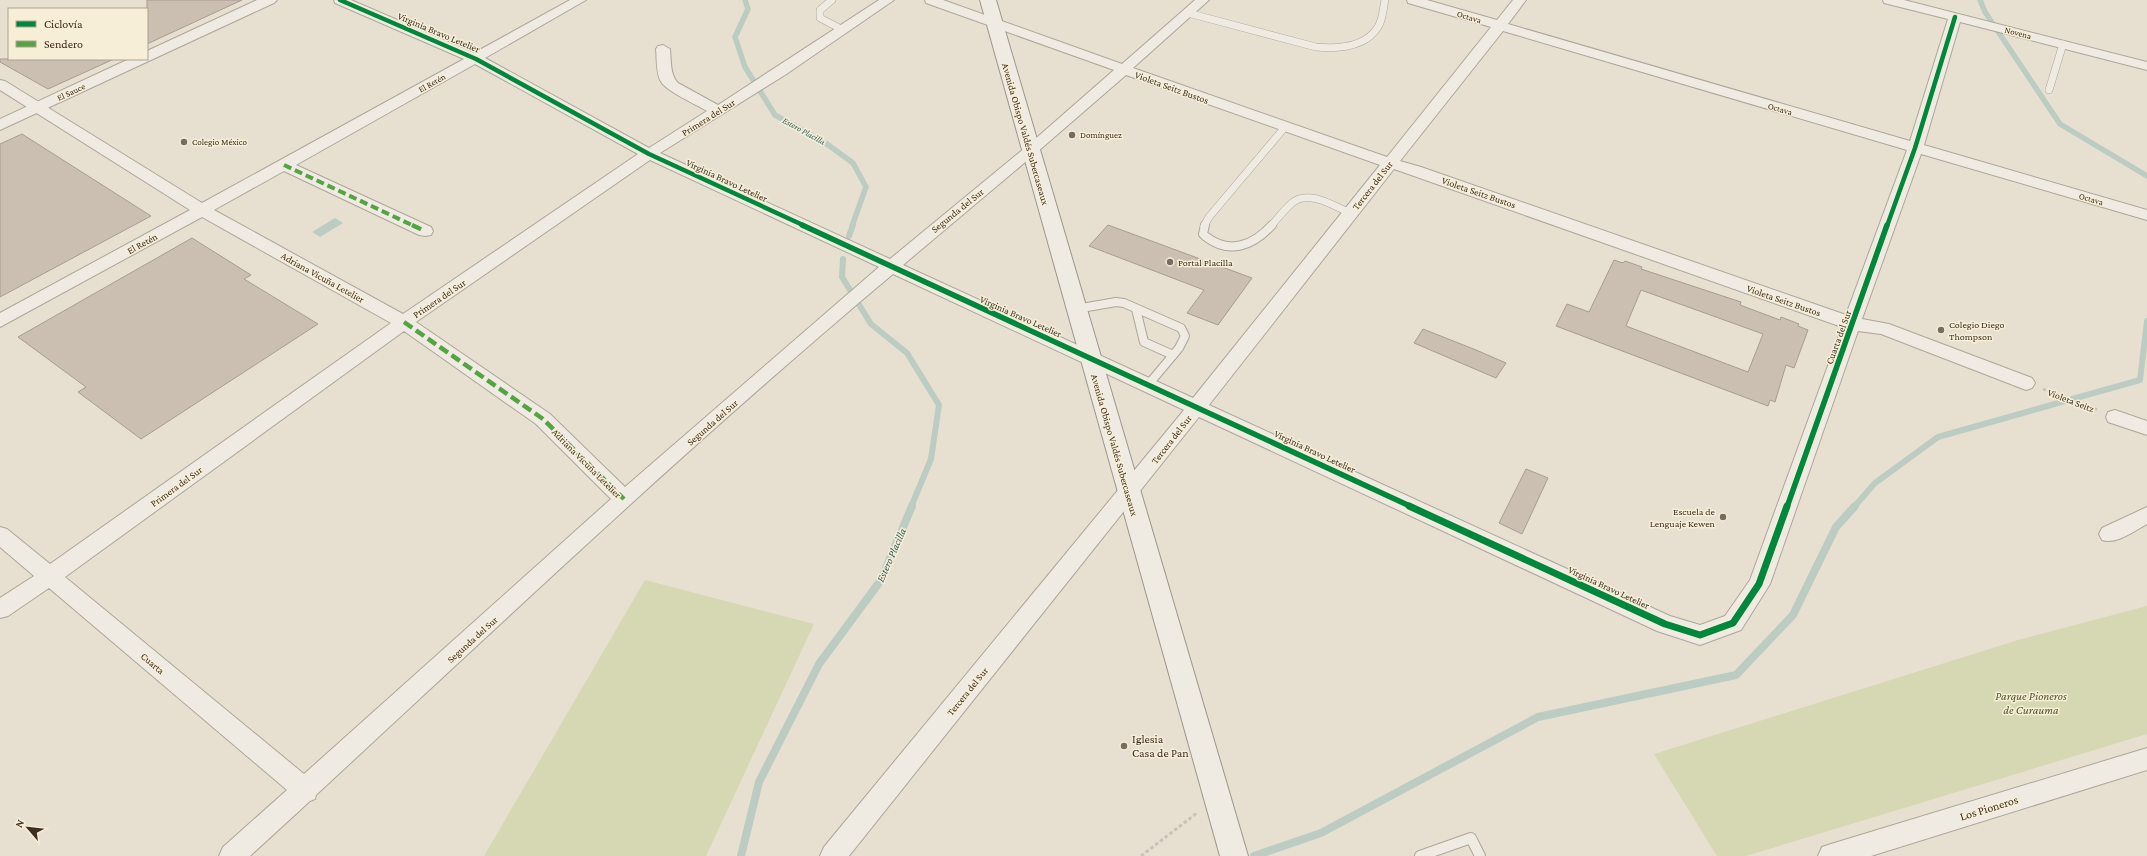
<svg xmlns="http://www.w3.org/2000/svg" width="2147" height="856" font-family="'Crimson Pro',serif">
<rect width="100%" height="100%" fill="#e7e0d1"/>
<g fill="#d6d7b3">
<path d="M645,580L814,624L706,856H484Z"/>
<path d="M2147,606V734L1746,856H1717L1654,754L2018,640Z"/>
</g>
<path fill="#bcccc2" d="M335,218L343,223L320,237L312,232Z"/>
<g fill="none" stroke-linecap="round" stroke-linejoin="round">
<g stroke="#bcccc2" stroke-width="5.5">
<path d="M745,0L748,9L735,37L745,67L775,115L827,144L853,163L866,187L852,226"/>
<path d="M1980,0L1985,12L2060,124L2147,176"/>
</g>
<g stroke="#bcccc2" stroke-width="6">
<path d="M849,236L853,225"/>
<path d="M843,259L842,277L871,324L907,353L939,405L931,459L911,507"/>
<path d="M1854,507L1875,483L1938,437L2140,380L2147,321"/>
</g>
<g stroke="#bcccc2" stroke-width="8">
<path d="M741,856L759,782L819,664L881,580L912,506"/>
<path d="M1254,856L1321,833L1538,717L1736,675L1793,615L1836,527L1855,506"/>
</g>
</g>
<g fill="#cbbfb2" stroke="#a89c90" fill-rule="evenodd">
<path d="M147,0H242L147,44Z"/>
<path d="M0,59H114L48,89L0,62Z"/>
<path d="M22,134L151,216L0,297V144Z"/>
<path d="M1108,225L1252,278L1218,325L1187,313L1204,290L1089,246Z"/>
<path d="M192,238L251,275L244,279L318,324L141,439L78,392L86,387L18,337Z"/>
<path d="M1614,260L1623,263L1625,261L1642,267L1641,269L1741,302L1740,305L1780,320L1781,317L1799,324L1798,326L1808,330L1794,368L1786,365L1775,402L1770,400L1768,406L1556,326L1567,304L1589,312ZM1641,290L1763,334L1748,372L1626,326Z"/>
<path d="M1423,329L1476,350L1506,363L1496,378L1414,343Z"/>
<path d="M1526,469L1548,478L1522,534L1499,523Z"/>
</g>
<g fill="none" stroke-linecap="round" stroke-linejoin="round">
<defs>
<g id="service-far2">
<path d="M832,0L820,10V18L843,30"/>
<path d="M1188,13L1316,47C1338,49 1365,48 1378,27C1383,19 1383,9 1385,0"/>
<path d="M2049,90L2063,44"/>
<path d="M1204,226L1209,217L1285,127"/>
<path d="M1271,226C1278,218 1284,210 1292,203C1308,189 1334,206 1350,213"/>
</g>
<g id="service-far1">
<path d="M1205,225L1203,234L1205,236C1229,255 1253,246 1272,225"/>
<path d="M1076,309L1116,302L1124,303L1181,328L1185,336L1179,348L1148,385"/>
<path d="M1136,309L1144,342L1173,355"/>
</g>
<path id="service" d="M1420,856L1471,838L1480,856"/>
<g id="minor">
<path d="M334,0H351L474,53L570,0H586L485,58L649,148L707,111C696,104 666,92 660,80C656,71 657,59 656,49L658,46L663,45L670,49C671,60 670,75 678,83L718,105L879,0H894L785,75L660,153L890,259L1026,147L1114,70L926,3L925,0H943L1122,64L1195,0H1209L1133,68L1387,157L1491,27L1408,3L1407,0H1427L1497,20L1513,0H1526L1508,24L1910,141L1948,19L1884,3L1883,0H1904L2147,62V70L1960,22L1924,145L2147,210V220L1921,154L1862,319L1889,324L2032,378L2035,383L2032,388L2026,390L1881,334L1858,331L1770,584L1741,630L1700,645L1657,631L1199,417L849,856H820L824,847L1184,410L893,274C695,440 506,619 316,795L315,799L310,801L250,856H219L223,847L287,790L49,588L8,616L0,618V598L34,576L0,547V527L7,529L50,564L391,323L202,217L0,327V313L190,210L0,90V80L5,81L202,203L464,59L335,3ZM1503,31L1907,150L1846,315L1421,167L1400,161ZM475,64L638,154L403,314L214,210L284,171L419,235L425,236L431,235L433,231L431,227L296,165ZM1126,75L1380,165L1193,398L903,265L1036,153ZM650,160L879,267L625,487L550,414L416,322ZM1394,169L1842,327L1750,580L1725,616L1700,625L1670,616L1209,405ZM404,331L536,424L611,499L304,774L65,577Z"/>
<path d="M2115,410L2147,421V435L2108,422L2106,417L2108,412Z"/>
<path d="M2147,507V524C2134,531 2116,545 2102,540L2099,534L2102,528Z"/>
<path d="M2147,748V770L1871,856H1818L1822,847L1831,844Z"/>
</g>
<path id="tertiary" d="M257,0H277L274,3L0,130V119L129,59H147V51Z"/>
<path id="secondary" d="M980,0H996L1248,856H1220Z"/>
</defs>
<use href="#service-far2" stroke="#ada599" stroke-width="8"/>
<use href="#service-far1" stroke="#ada599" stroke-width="10"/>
<use href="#service" stroke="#ada599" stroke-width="12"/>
<use href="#minor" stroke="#ada599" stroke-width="2"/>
<use href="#tertiary" stroke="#ada599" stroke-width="2"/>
<use href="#secondary" stroke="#9c958a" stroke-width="2"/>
<path stroke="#c8c2b9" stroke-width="2.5" stroke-dasharray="3 2" stroke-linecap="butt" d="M2043,389L2098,410"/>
<path stroke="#c8c2b9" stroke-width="3" stroke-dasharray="3.5 2.5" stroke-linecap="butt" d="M1141,856L1197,813"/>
<use href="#service-far2" stroke="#efebe3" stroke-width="7"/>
<use href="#service-far1" stroke="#efebe3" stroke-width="8"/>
<use href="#service" stroke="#efebe3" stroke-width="10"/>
<use href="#minor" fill="#efebe3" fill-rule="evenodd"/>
<use href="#tertiary" fill="#efebe3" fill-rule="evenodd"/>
<use href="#secondary" fill="#efebe3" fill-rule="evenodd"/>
<path stroke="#54a441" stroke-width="4" stroke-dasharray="8 4" stroke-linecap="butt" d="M284,165L414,226"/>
<g stroke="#54a441" stroke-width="4.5" stroke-dasharray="10 4.5" stroke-linecap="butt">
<path d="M412,225L425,231"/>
<path d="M404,322L543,419L624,499"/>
</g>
<defs>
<g id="cycleway-far2">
<path d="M340,0L476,59L649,154L805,226"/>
<path d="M1887,226L1915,148L1955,17"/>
</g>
<g id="cycleway-far1">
<path d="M802,225L1412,507"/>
<path d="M1787,507L1887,225"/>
</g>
<path id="cycleway" d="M1409,506L1665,624L1700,635L1733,623L1759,584L1787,506"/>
</defs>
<use href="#cycleway-far2" stroke="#f7eed8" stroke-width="6"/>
<use href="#cycleway-far1" stroke="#f7eed8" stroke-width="8"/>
<use href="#cycleway" stroke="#f7eed8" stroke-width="10"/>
<use href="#cycleway-far2" stroke="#00873e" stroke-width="4.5"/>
<use href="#cycleway-far1" stroke="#00873e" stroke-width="5.5"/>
<use href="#cycleway" stroke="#00873e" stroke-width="7"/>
</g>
<g fill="#786c5e" stroke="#f7eed8" stroke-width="1.5">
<circle cx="1072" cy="135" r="4"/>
<circle cx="184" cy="142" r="4"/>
<circle cx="1170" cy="262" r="4"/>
<circle cx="1941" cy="330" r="4"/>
<circle cx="1723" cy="517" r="4"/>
<circle cx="1124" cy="746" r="4"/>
</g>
<g text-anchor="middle" stroke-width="3" stroke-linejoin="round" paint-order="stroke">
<g font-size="9" fill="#3d2e20" stroke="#f7eed8">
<text transform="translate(1469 17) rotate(17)" y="3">Octava</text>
<text transform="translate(2018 33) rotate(14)" y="3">Novena</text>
<text transform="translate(432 83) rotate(-29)" y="3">El Retén</text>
<text transform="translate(71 92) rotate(-25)" y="3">El Sauce</text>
<text transform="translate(1780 109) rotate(16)" y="3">Octava</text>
<text transform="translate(2091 199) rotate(16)" y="3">Octava</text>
</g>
<g font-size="9" font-style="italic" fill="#2f5d5a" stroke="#f7eed8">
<text transform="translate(804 131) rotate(29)" y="3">Estero Placilla</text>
</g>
<g font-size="9" fill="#3d2e20" stroke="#f7eed8" text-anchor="start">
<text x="1080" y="138">Domínguez</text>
<text x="192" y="145">Colegio México</text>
</g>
<g font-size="10" fill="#3d2e20" stroke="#f7eed8">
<text transform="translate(439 32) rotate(23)" y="4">Virginia Bravo Letelier</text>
<text transform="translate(1172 87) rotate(20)" y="4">Violeta Seitz Bustos</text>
<text transform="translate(708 117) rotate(-32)" y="4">Primera del Sur</text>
<text transform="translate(1026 134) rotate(74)" y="4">Avenida Obispo Valdés Subercaseaux</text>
<text transform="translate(727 180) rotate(25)" y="4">Virginia Bravo Letelier</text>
<text transform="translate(1372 185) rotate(-52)" y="4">Tercera del Sur</text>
<text transform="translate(1479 192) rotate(19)" y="4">Violeta Seitz Bustos</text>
<text transform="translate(957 210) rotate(-39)" y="4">Segunda del Sur</text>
<text transform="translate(142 243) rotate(-29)" y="4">El Retén</text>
<text transform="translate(323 277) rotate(29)" y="4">Adriana Vicuña Letelier</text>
<text transform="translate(439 298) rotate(-34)" y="4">Primera del Sur</text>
<text transform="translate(1784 300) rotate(19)" y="4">Violeta Seitz Bustos</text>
<text transform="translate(1021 316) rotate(24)" y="4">Virginia Bravo Letelier</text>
<text transform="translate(1838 337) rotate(-70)" y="4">Cuarta del Sur</text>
<text transform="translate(2071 400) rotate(21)" y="4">Violeta Seitz</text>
<text transform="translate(712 422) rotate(-41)" y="4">Segunda del Sur</text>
<text transform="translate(1171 439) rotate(-52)" y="4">Tercera del Sur</text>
<text transform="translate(1115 445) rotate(74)" y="4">Avenida Obispo Valdés Subercaseaux</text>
<text transform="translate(1315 451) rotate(25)" y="4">Virginia Bravo Letelier</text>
<text transform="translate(587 463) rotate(45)" y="4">Adriana Vicuña Letelier</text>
<text transform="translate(176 486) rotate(-36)" y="4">Primera del Sur</text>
<text transform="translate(1609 587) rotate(25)" y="4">Virginia Bravo Letelier</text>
<text transform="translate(472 639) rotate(-42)" y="4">Segunda del Sur</text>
<text transform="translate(153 663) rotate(40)" y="4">Cuarta</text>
<text transform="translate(967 691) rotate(-51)" y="4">Tercera del Sur</text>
</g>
<g font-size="10" fill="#3d2e20" stroke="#f7eed8" text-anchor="start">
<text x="1178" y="266">Portal Placilla</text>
<text x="1949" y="328">Colegio Diego<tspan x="1949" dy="12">Thompson</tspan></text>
<text x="1715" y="515" text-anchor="end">Escuela de<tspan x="1715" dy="12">Lenguaje Kewen</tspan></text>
</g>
<g font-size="11" font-style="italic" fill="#2f5d5a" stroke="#f7eed8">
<text transform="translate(891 555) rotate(-66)" y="4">Estero Placilla</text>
</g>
<g font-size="12" font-style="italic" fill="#4d5a26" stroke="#f7eed8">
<text x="2031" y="700">Parque Pioneros<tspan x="2031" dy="14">de Curauma</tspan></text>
</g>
<g font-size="12" fill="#3d2e20" stroke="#f7eed8" text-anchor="start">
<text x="1132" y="743">Iglesia<tspan x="1132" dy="14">Casa de Pan</tspan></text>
</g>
<g font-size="12" fill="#3d2e20" stroke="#f7eed8">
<text transform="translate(1989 808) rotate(-17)" y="4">Los Pioneros</text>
</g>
</g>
<rect x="8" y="8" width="140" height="52" fill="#f7eed8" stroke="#ada18e"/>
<rect x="16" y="21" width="20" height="6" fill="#00873e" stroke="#ada18e"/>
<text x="44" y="28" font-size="12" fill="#3d2e20">Ciclovía</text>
<rect x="16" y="41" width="20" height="6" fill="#54a441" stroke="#ada18e"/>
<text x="44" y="48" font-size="12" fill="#3d2e20">Sendero</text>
<g transform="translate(28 828) rotate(298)" stroke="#f7eed8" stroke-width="3" paint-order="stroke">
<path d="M0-3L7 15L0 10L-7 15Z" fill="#3d2e20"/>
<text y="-6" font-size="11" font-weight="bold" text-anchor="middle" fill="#3d2e20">N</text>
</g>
</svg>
